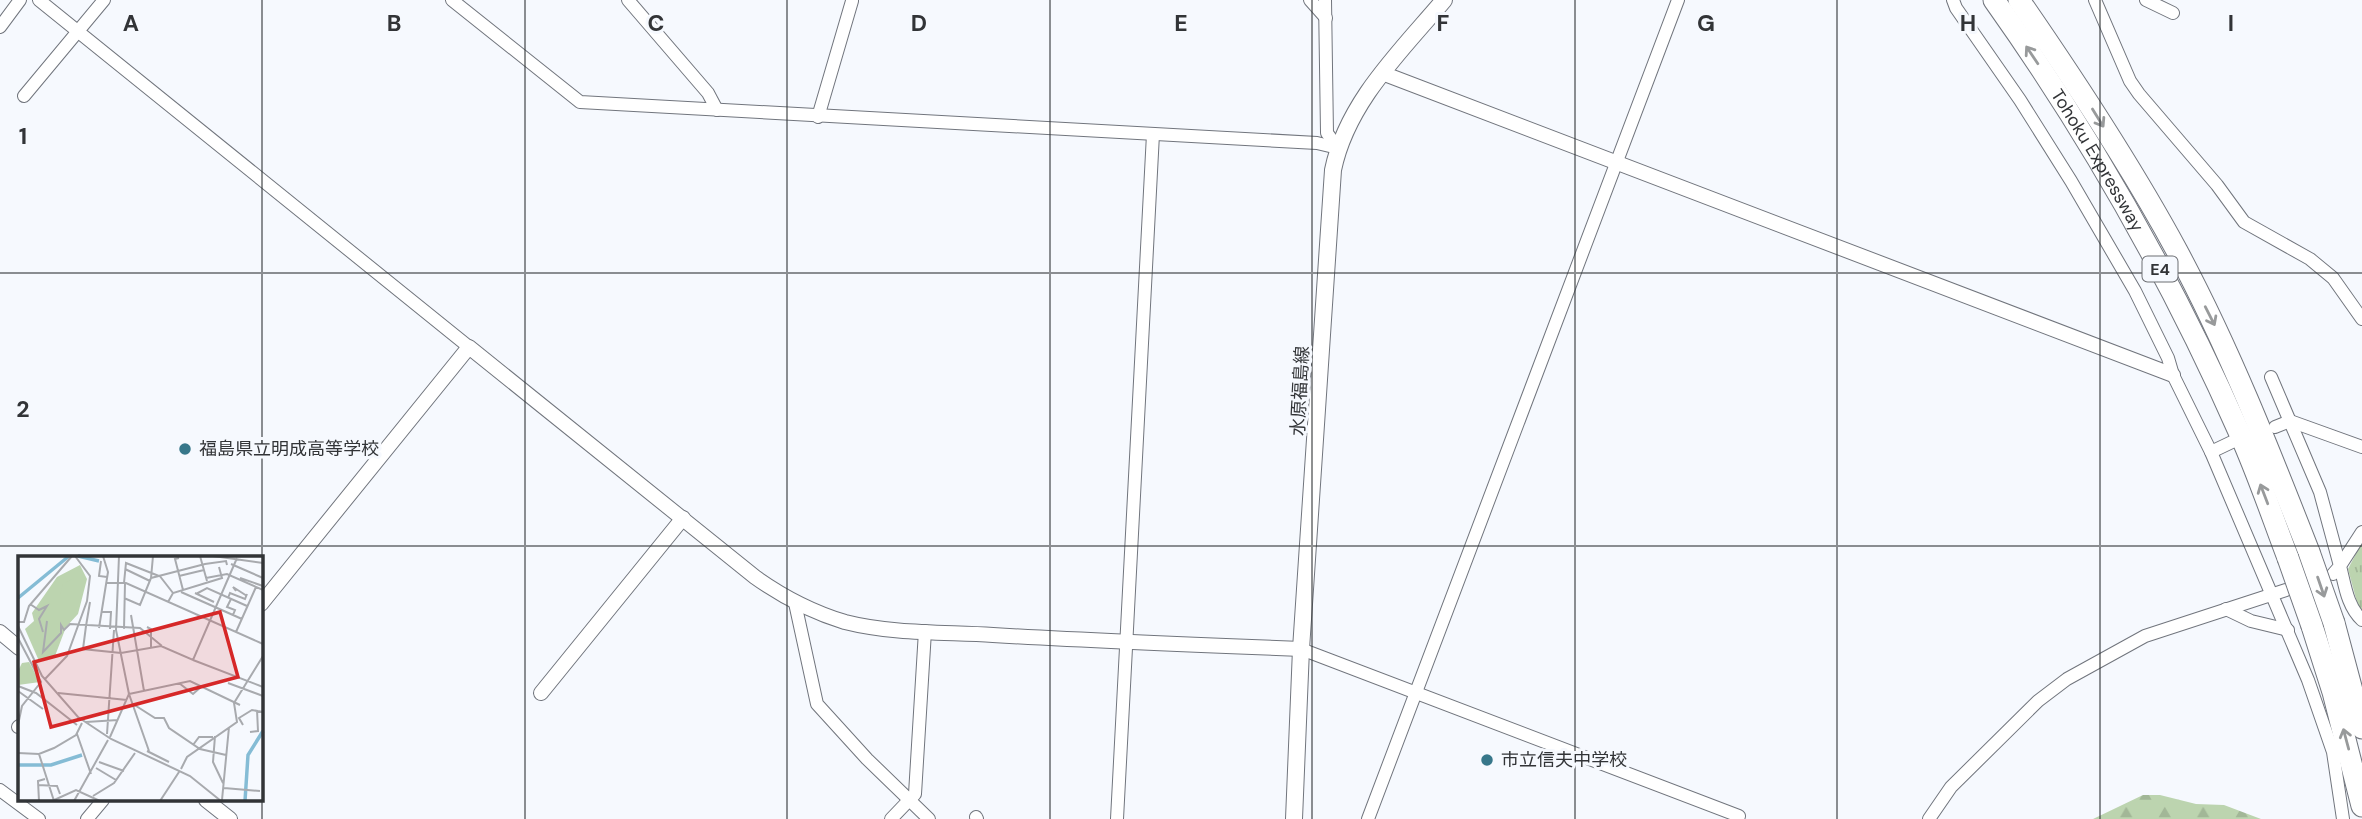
<svg xmlns="http://www.w3.org/2000/svg" width="2362" height="819" font-family="'DM Sans','Noto Sans JP',sans-serif">
<defs>
<pattern id="grass-tufts" width="24" height="20" patternUnits="userSpaceOnUse" patternTransform="scale(1.75)"><rect width="24" height="20" fill="#bcd4af"/><path d="M3 7l-1-3M5 7V3M7 7l1-3M15 17l-1-3M17 17v-4M19 17l1-3" fill="none" stroke="#a2b797"/></pattern>
<pattern id="forest-firs" width="22" height="20" patternUnits="userSpaceOnUse" patternTransform="scale(1.75)"><rect width="22" height="20" fill="#bcd4af"/><path d="M5 1l3.5 6h-7zM16 11l3.5 6h-7z" fill="#a2b797"/></pattern>
</defs>
<rect width="100%" height="100%" fill="#f6f9fe"/>
<path fill="url(#grass-tufts)" d="M2362,542V613L2359,610L2348,569Z"/>
<path fill="url(#forest-firs)" d="M2143,795H2160L2196,804L2224,805L2261,819H2093Z"/>
<g fill="none" stroke-linecap="round" stroke-linejoin="round">
<defs>
<g id="minor">
<path d="M39,0L469,347"/>
<path d="M452,0L580,102L1317,143L1338,148"/>
<path d="M628,0L708,93L717,110"/>
<path d="M1310,0L1326,18"/>
<path d="M1325,0L1327,133L1338,148"/>
<path d="M1953,0L1956,8L2020,100L2071,181L2135,291L2168,358L2173,375L2211,452L2308,680L2333,752L2343,819"/>
<path d="M2095,0L2130,81L2139,94L2217,185L2244,222L2310,259L2333,278L2362,319"/>
<path d="M2146,0L2173,13"/>
<path d="M0,27L20,0"/>
<path d="M24,96L104,0"/>
<path d="M818,117L852,1"/>
<path d="M2271,377L2320,492L2340,566L2333,574"/>
<path d="M2275,427L2290,421L2362,447"/>
<path d="M2211,452L2234,441"/>
<path d="M2362,532L2340,566C2345,585 2347,606 2362,620"/>
<path d="M795,603L817,704L867,759L929,819"/>
<path d="M2226,609L2251,621L2288,630"/>
<path d="M1301,649L1739,816L1738,819"/>
<path d="M18,727L19,726"/>
<path d="M0,790L39,819"/>
<path d="M976,817L977,819"/>
<path d="M87,819L103,800"/>
<path d="M891,819L915,794L925,631"/>
<path d="M1117,819L1153,134"/>
<path d="M1368,819L1678,0"/>
<path d="M1929,819L1951,787L2038,701L2067,679L2145,636L2286,590"/>
</g>
<g id="tertiary">
<path d="M1382,73L2173,375"/>
<path d="M261,604L469,347L755,577C783,597 812,612 845,622C892,634 945,632 993,635C1096,641 1199,645 1301,649"/>
<path d="M0,632L19,648"/>
<path d="M541,693L683,518"/>
<path d="M206,800L230,819"/>
</g>
<path id="secondary" d="M1294,819L1301,649L1333,170C1347,102 1401,51 1444,0"/>
<g id="motorway">
<path id="s1" d="M1994,0C2090,135 2173,282 2240,434C2258,474 2272,516 2288,558"/>
<path d="M2019,0C2075,81 2130,164 2177,251C2229,348 2269,450 2309,552"/>
<path d="M2334,623L2362,728"/>
<path d="M2312,626L2333,692L2362,806"/>
</g>
</defs>
<use href="#minor" stroke="#71757d" stroke-width="14"/>
<use href="#tertiary" stroke="#71757d" stroke-width="16"/>
<use href="#secondary" stroke="#71757d" stroke-width="18"/>
<use href="#motorway" stroke="#71757d" stroke-width="23"/>
<use href="#minor" stroke="#fff" stroke-width="12"/>
<use href="#tertiary" stroke="#fff" stroke-width="14"/>
<use href="#secondary" stroke="#fff" stroke-width="16"/>
<use href="#motorway" stroke="#fff" stroke-width="21"/>
<defs>
<g id="motorway-bridge">
<path d="M2309,552L2334,623"/>
<path d="M2288,558L2312,626"/>
</g>
</defs>
<use href="#motorway-bridge" stroke="#71757d" stroke-width="23" stroke-linecap="butt"/>
<use href="#motorway-bridge" stroke="#fff" stroke-width="21"/>
</g>
<defs><path id="oneway-shaft" d="M-6 0H5M1.5-3L5.5 0L1.5 3" fill="none" stroke-width="1.6" stroke-linecap="round" stroke-linejoin="round" transform="scale(1.75)"/></defs>
<g stroke="#989a9b">
<use href="#oneway-shaft" transform="translate(2032 55) rotate(-124)"/>
<use href="#oneway-shaft" transform="translate(2098 118) rotate(58)"/>
<use href="#oneway-shaft" transform="translate(2210 316) rotate(63)"/>
<use href="#oneway-shaft" transform="translate(2264 494) rotate(-111)"/>
<use href="#oneway-shaft" transform="translate(2321 587) rotate(71)"/>
<use href="#oneway-shaft" transform="translate(2346 739) rotate(-105)"/>
</g>
<path fill="none" stroke="#323437" stroke-width="2" stroke-opacity="0.55" d="M262,0V819M525,0V819M787,0V819M1050,0V819M1312,0V819M1575,0V819M1837,0V819M2100,0V819M0,273H2362M0,546H2362"/>
<g fill="#37778a" stroke="#f6f9fe" stroke-width="2.5">
<circle cx="185" cy="449" r="7"/>
<circle cx="1487" cy="760" r="7"/>
</g>
<g text-anchor="middle" stroke-width="6" stroke-linejoin="round" paint-order="stroke">
<rect fill="#f6f9fe" stroke="#6d6f73" stroke-width="2" x="2142.5" y="256.5" width="35" height="25" rx="5"/>
<g font-size="16" font-weight="bold" fill="#323437">
<text x="2160" y="275">E4</text>
</g>
<g font-size="18" fill="#323437" stroke="#f6f9fe">
<text dy="6" stroke="none"><textPath href="#s1" startOffset="191">Tohoku Expressway</textPath></text>
<text transform="translate(1300 391) rotate(-87)" y="6">水原福島線</text>
</g>
<g font-size="18" fill="#323437" stroke="#f6f9fe" text-anchor="start">
<text x="199" y="455">福島県立明成高等学校</text>
<text x="1501" y="766">市立信夫中学校</text>
</g>
</g>
<g transform="translate(18 556)">
<rect width="245" height="245" fill="#f6f9fe"/>
<path d="M11,106L22,126L0,129V115L4,107Z" fill="#bcd4af"/>
<path d="M62,9L69,23L60,58L48,71L37,100L21,105L7,73L16,65L14,57L39,21Z" fill="#bcd4af"/>
<path d="M56,22L52,46L32,67L30,76V54L42,39L45,28Z" fill="#bcd4af"/>
<path fill="none" stroke="#85bcd5" stroke-width="3.5" d="M60,0L81,5M0,42L51,0M0,209H33L64,199M227,245L230,199L245,175"/>
<path fill="none" stroke="#a8aaae" stroke-width="2" d="M182,0L189,25M195,0L245,7M161,2L157,3L165,34M83,5L81,20L89,21M213,8L245,22M107,13L132,25M141,19L155,37M161,20L186,14M133,22L187,8L208,5L209,9M188,22L209,18L245,34M222,22L245,30M88,27H108L245,88M106,27L108,7L141,20M218,35L215,31L229,40M163,36L224,63M177,37L196,46M178,38L189,32L229,50M106,42L122,49L133,22L135,0M210,42L212,37L227,43L229,38M213,43L209,51L217,54L215,59M150,46L155,37L204,22L201,11M12,48L21,54L29,50L21,63L25,76M84,56H93L92,73M113,59L126,135M29,65L25,96L43,77V69L46,74L52,68L122,72L144,90M0,66H6L11,50L54,0M0,70L24,120L60,161L93,183L172,220L203,245M68,70L65,93L103,97L143,90L175,104L219,2M68,70L72,46M129,71L133,73V91M81,72L90,16L85,0M106,73L107,27M218,76L238,31M0,82L23,126L4,150L0,169M175,104L245,131M27,123L49,100L69,45L72,20L57,0M161,127L175,138L184,130M210,127L245,140M0,130L18,137L59,169M0,135L25,153M40,137L109,144M115,148L137,162H146L151,172L182,193L208,199M68,166L100,164M225,169L221,162L234,154L245,156M232,176L240,175L239,154M59,178L73,218M89,178L96,74M197,180L195,206L205,227M92,181L111,138L98,74L101,0M175,189L181,181H195M129,195L151,206M131,195L111,138L172,125L222,149M0,197L21,198L36,192L58,179L64,167M21,198L36,245M81,206L106,215M78,212L98,224M163,213L169,201L219,166L216,147L245,100M20,229L39,230L42,238M206,232L242,235M75,240L96,227L117,197M204,244L211,171M21,245L20,225L27,223M34,245L58,234L82,245M56,245L90,184M142,245L161,216"/>
<path fill="#d62828" fill-opacity="0.15" stroke="#d62828" stroke-width="3.5" d="M202,56L220,121L33,171L16,106Z"/>
<rect width="245" height="245" fill="none" stroke="#323437" stroke-width="3.5"/>
</g>
<g font-size="23" text-anchor="middle" font-weight="bold" fill="#323437" stroke="#f6f9fe" stroke-width="6" stroke-linejoin="round" paint-order="stroke">
<text x="131" y="31">A</text>
<text x="394" y="31">B</text>
<text x="656" y="31">C</text>
<text x="919" y="31">D</text>
<text x="1181" y="31">E</text>
<text x="1443" y="31">F</text>
<text x="1706" y="31">G</text>
<text x="1968" y="31">H</text>
<text x="2231" y="31">I</text>
<text x="23" y="144">1</text>
<text x="23" y="417">2</text>
</g>
</svg>
